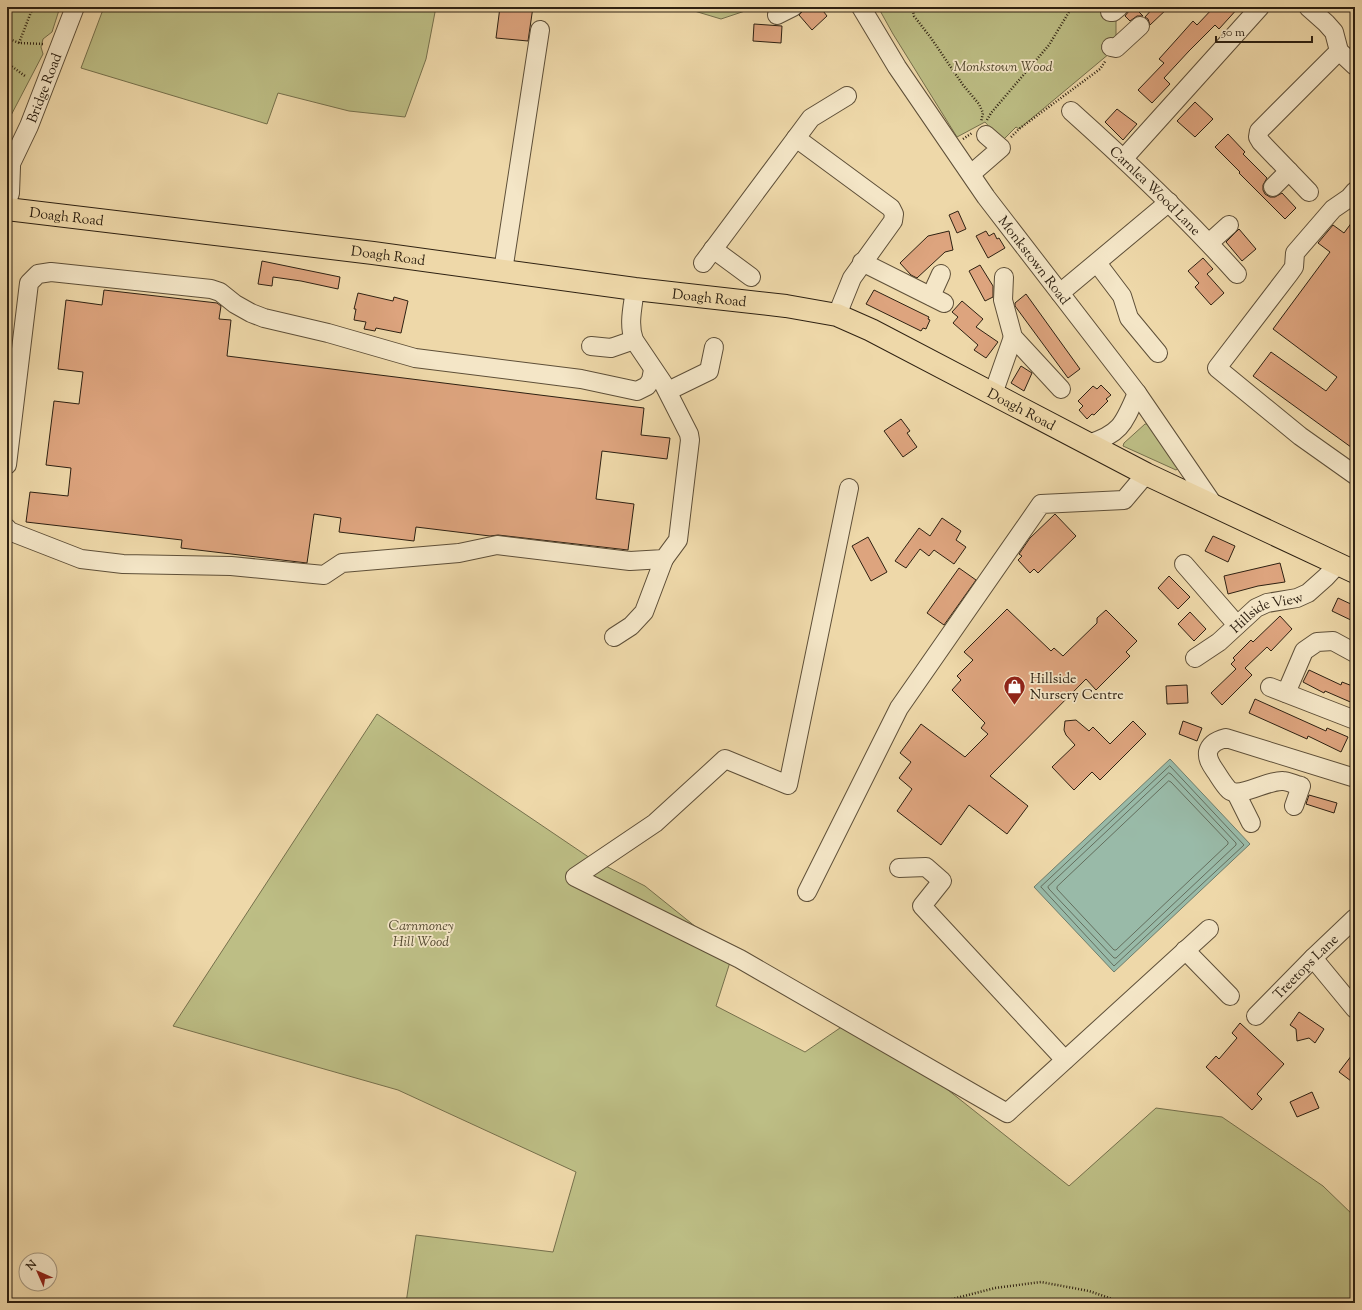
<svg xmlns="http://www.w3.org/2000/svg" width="1362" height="1310" font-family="'Sorts Mill Goudy',serif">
<rect width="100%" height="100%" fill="#eed8a9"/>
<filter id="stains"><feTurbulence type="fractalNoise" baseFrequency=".005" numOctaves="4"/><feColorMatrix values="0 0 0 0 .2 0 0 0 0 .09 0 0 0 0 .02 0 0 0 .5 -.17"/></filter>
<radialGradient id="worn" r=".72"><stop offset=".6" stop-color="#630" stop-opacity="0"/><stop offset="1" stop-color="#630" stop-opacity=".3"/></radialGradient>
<g fill="#bdbe85" stroke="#76704c">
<path d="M7,7H60L52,32L43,39L41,47L43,54L7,123Z"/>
<path d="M104,7H436L426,59L405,117L349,111L278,93L267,124L81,68Z"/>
<path d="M681,7H757L721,19Z"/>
<path d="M878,7H1117L1116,18V48L1019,129L1016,127L1002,141L985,122L957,137L893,34Z"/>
<path d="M1145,424H1148L1179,468L1176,470L1123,446L1124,443Z"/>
<path d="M377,714L590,858L645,886L732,956L716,1006L805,1052L856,1017L1069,1186L1156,1108L1222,1117L1323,1186L1355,1217V1303H406L416,1235L553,1252L576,1172L398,1090L173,1026Z"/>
</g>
<path fill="#99baa8" stroke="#6e7d6c" d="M1170,759L1250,844L1114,972L1034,887Z"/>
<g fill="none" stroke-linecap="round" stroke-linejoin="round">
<g stroke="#646e5d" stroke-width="1">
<path d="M1170,766L1244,845L1114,966L1041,887Z"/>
<path d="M1169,773L1171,774L1236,843V845L1116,958H1114L1049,889L1048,887Z"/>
<path d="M1169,781L1171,782L1228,842V844L1116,950H1114L1057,889V887Z"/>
</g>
</g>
<g fill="#dda47e" stroke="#2e2112">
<path d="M500,7H533L528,41L496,38Z"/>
<path d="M807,7H820L827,16L812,30L799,15Z"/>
<path d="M1129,7H1134L1143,16H1137L1130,21L1125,16L1129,11Z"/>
<path d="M1154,7H1169L1150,25L1148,19L1145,17Z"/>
<path d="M1214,7H1239L1219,29L1215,25L1189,51L1164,78L1170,84L1152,103L1138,90L1164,63L1159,59L1177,39L1193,21L1197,25Z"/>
<path d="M754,24L782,26L781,43L753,41Z"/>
<path d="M1195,102L1213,119L1195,137L1177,121Z"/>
<path d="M1117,109L1137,124L1123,140L1105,122Z"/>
<path d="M1228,134L1245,152L1243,154L1267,178L1263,185V190L1265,194L1270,197H1275L1282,193L1296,208L1285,219L1239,173L1240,172L1215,147Z"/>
<path d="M958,211L966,229L957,233L949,215Z"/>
<path d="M1355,218V450L1253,376L1271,352L1326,391L1337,377L1273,329L1330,252L1318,243L1333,225L1344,233Z"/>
<path d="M1239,229L1256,249L1242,261L1226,242Z"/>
<path d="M949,231L953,250L945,252L917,278L911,275L900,263L928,236Z"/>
<path d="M986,231L989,236L994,233L997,239L999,238L1005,248L988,258L976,236Z"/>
<path d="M1203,258L1213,269L1207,274L1224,293L1211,305L1195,287L1199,283L1188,271Z"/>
<path d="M262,261L340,277L338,289L301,281L273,277L272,286L258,284Z"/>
<path d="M980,265L993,286V297L985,301L969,271Z"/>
<path d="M104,290L217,303L221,306L219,319L231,320L227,356L644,408L641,435L670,438L667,459L602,451L596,499L634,504L628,550L498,535L490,536L416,527L414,541L339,532L341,518L314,514L307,563L181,548L182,540L26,522L30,492L68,496L71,468L46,465L54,401L79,404L83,372L58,369L66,300L102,305Z"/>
<path d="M874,290L929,317L928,319L930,320L926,329L923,328L921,331L866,304Z"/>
<path d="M358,293L393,301L394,297L408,301L401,333L376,328L375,331L364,329L366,322L354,320L356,309H354Z"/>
<path d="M1026,294L1080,369L1068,378L1015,306V303Z"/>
<path d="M962,301L983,319L976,327L998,342L986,358L974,350L978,345L953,323L958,317L952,312Z"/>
<path d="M1021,366L1032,373L1024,391L1011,383Z"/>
<path d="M1101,385L1111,395L1106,399L1108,401L1094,415L1092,414L1087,419L1079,410L1083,406L1078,401L1093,386L1097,389Z"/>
<path d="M901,419L910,431L907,433L917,447L903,457L884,431Z"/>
<path d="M1055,514L1076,536L1038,573L1034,569L1030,573L1018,560L1022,556L1019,554L1030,538Z"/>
<path d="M942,518L961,531L956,540L966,547L954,564L934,550L929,556L920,549L906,568L895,561L919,528L930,536Z"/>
<path d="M1213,536L1235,546L1228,562L1205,551Z"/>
<path d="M868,537L887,572L871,581L852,546Z"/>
<path d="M1280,563L1285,582L1258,586L1228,594L1224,576Z"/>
<path d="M959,568L976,580L944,625L927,613Z"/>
<path d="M1169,576L1190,597L1178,609L1158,588Z"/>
<path d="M1338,598L1355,606V622L1332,611Z"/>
<path d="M1007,609L1051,651L1054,648L1063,656L1097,623V618L1106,610L1137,641L1126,652L1130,656L1096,690L1086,679L990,776L1028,806L1007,834L969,805L941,845L897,811L912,789L899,778L911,762L900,753L921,724L965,757L988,734L981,728L985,723L952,690L961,680L957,676L973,660L964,652Z"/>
<path d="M1190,612L1206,629L1194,641L1178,624Z"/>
<path d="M1280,616L1292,629L1271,651L1267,647L1245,668L1252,675L1222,705L1211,693L1236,669L1231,664L1235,660L1233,658L1251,640L1253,642Z"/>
<path d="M1309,670L1341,685L1342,682L1355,687V704L1325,691L1324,693L1303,682Z"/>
<path d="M1187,685L1188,703L1167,704L1166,686Z"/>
<path d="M1255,699L1326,731L1327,728L1348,737L1341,752L1308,736L1307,739L1249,713Z"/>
<path d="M1076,720L1089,731L1093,727L1110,744L1133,721L1146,734L1100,780L1092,772L1074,790L1052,767L1075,745L1066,735L1064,730L1065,721Z"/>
<path d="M1183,721L1202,728L1197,741L1179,734Z"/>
<path d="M1309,795L1337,803L1334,813L1306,804Z"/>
<path d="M1299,1012L1324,1029L1315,1043L1309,1038L1297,1041L1296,1029L1290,1025Z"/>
<path d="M1240,1023L1284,1064L1257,1094L1262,1099L1252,1110L1206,1067L1216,1056L1219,1059L1237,1038L1232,1033Z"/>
<path d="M1355,1051V1084L1339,1072Z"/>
<path d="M1312,1092L1319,1108L1297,1117L1290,1102Z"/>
</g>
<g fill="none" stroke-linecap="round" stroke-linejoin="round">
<defs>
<g id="minor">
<path id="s1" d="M861,7L897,67L986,197L1137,393L1215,507"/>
<path d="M1308,7L1326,23L1334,32L1339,51L1355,66"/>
<path d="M1110,12H1113L1119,7"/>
<path d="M777,15L793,7"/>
<path d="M1111,47L1116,48L1140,26"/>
<path id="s2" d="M1071,111C1129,163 1185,216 1237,274"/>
<path d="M796,138L891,208L894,214L893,221L852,278L837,315"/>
<path d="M1124,158L1260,7"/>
<path id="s3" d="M7,172L29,126L75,7"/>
<path d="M971,174L1001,148L986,135"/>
<path d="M1273,187L1289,171"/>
<path d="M1355,191L1349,198L1333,209L1295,253L1294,267L1289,274L1217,368L1300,436L1355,475"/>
<path d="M1309,192L1261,142L1258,137L1259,131L1339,51"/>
<path d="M7,202L10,193L11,167"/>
<path d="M1209,243L1229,225"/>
<path d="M713,249L751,277"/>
<path d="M862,262L944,303"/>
<path d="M703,263L811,118L847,96"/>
<path d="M1097,263L1122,296L1129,318L1158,353"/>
<path d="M503,271L540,30"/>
<path d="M1004,277L1003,300L1013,337L1061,389"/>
<path d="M1060,293L1169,202"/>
<path d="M931,296L941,274"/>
<path d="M591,346L611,348L634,340"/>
<path d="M668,391L709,371L714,347"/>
<path d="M993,394L1013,337"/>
<path d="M1088,444C1121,434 1124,423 1137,393"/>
<path d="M7,465L29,283L38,274L51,272L211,289L220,292L235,304L251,313L264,318L328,333L415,358L581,379L637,391L647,386L651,380L653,370"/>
<path d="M849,488L788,785L725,759L655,823L575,877L740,959L1007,1113L1209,929"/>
<path d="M7,528L9,531L81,559L123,564L231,566L324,575L342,563L459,553L497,545L630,561L664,559L678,540L690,440L689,434L663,383L634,340C628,324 633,306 635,289"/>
<path d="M1184,564L1237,625"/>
<path d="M614,637L631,626L644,612L664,559"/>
<path id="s4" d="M1195,658L1219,642L1256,608L1267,603L1297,598L1308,593L1326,577L1337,565"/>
<path d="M1270,687L1355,720"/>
<path d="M1286,693L1304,651L1317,642L1333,641L1355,653"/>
<path d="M1236,793L1251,823"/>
<path d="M1294,806L1301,786C1295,785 1288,781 1283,781C1266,780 1240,799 1229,790C1224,785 1220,778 1216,772C1212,766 1207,760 1208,752C1210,743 1218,740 1226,738L1355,778"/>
<path d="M899,868L926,867L942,881L922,906L1065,1060"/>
<path d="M807,892L899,708L1041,504L1124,500L1146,474"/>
<path d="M1185,950L1230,996"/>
<path d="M1313,958L1355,1009"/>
<path id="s5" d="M1256,1016L1313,958L1355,918"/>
</g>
<g id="major">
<path id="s6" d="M7,209L373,253L635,289L786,306L837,315L871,330L1146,474L1355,572"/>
</g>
</defs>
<use href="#minor" stroke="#5e4f38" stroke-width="20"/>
<use href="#major" stroke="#2e2112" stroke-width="24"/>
<g stroke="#2e2112" stroke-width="2.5" stroke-dasharray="1 2" stroke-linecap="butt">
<path d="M912,7L914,16L931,38L963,85L979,104L983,113L981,122"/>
<path d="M7,38L19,43L44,44"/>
<path d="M19,43L33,7"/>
<path d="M7,63L25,76"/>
<path d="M987,120L991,113L1049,45L1072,7"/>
<path d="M1011,137L1019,129L1100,69L1106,60"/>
<path d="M963,139L972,133"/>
<path d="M937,1303L995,1288L1041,1282L1089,1291L1124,1303"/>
</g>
<use href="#minor" stroke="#f4e6c7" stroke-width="18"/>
<use href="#major" stroke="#eed8a9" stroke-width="22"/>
</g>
<defs>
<symbol id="shop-pin" viewBox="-11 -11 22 30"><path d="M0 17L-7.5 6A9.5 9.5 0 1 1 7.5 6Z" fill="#8f2418" stroke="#f4e6c7"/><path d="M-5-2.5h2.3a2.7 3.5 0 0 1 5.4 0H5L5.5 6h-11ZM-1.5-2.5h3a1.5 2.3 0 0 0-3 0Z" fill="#fff"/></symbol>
</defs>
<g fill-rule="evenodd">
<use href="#shop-pin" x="1002" y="674" width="25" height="34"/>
</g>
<g text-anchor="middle" stroke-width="3.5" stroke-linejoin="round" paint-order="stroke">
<g font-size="14" font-style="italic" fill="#52482f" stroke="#f4e6c7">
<text x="1003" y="71">Monkstown Wood</text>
<text x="421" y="930">Carnmoney<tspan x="421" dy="16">Hill Wood</tspan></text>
</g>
<g font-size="14" fill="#2e2112" stroke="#f4e6c7">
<text dy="5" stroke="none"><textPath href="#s3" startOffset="92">Bridge Road</textPath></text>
<text dy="5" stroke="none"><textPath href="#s2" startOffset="116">Carnlea Wood Lane</textPath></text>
<text dy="5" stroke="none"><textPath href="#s6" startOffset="60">Doagh Road</textPath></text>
<text dy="5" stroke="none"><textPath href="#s6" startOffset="384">Doagh Road</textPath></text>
<text dy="5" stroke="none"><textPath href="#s1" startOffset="307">Monkstown Road</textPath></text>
<text dy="5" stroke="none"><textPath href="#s6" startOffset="708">Doagh Road</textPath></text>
<text dy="5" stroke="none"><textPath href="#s6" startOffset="1044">Doagh Road</textPath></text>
<text dy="5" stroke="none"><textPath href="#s4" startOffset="87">Hillside View</textPath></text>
<text dy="5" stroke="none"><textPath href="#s5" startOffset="70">Treetops Lane</textPath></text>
</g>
<g font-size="14" fill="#2e2112" stroke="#f4e6c7" text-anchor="start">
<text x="1030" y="683">Hillside<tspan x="1030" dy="16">Nursery Centre</tspan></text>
</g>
</g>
<rect width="1362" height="1310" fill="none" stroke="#eed8a9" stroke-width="24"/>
<rect x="8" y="8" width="1346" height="1294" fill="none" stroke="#2e2112" stroke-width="2"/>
<rect x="12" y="12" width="1338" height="1286" fill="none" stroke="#2e2112"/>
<g transform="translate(38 1272) rotate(315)"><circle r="19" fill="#f4e6c7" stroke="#a5977f"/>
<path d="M0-3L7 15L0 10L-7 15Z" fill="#8f2418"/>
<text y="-6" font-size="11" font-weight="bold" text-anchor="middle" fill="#2e2112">N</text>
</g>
<path d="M1216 36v6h96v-6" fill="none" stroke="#2e2112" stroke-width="2"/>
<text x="1222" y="36" font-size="12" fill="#2e2112" stroke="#f4e6c7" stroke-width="3" paint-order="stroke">50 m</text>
<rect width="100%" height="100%" filter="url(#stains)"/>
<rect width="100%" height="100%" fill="url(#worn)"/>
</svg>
